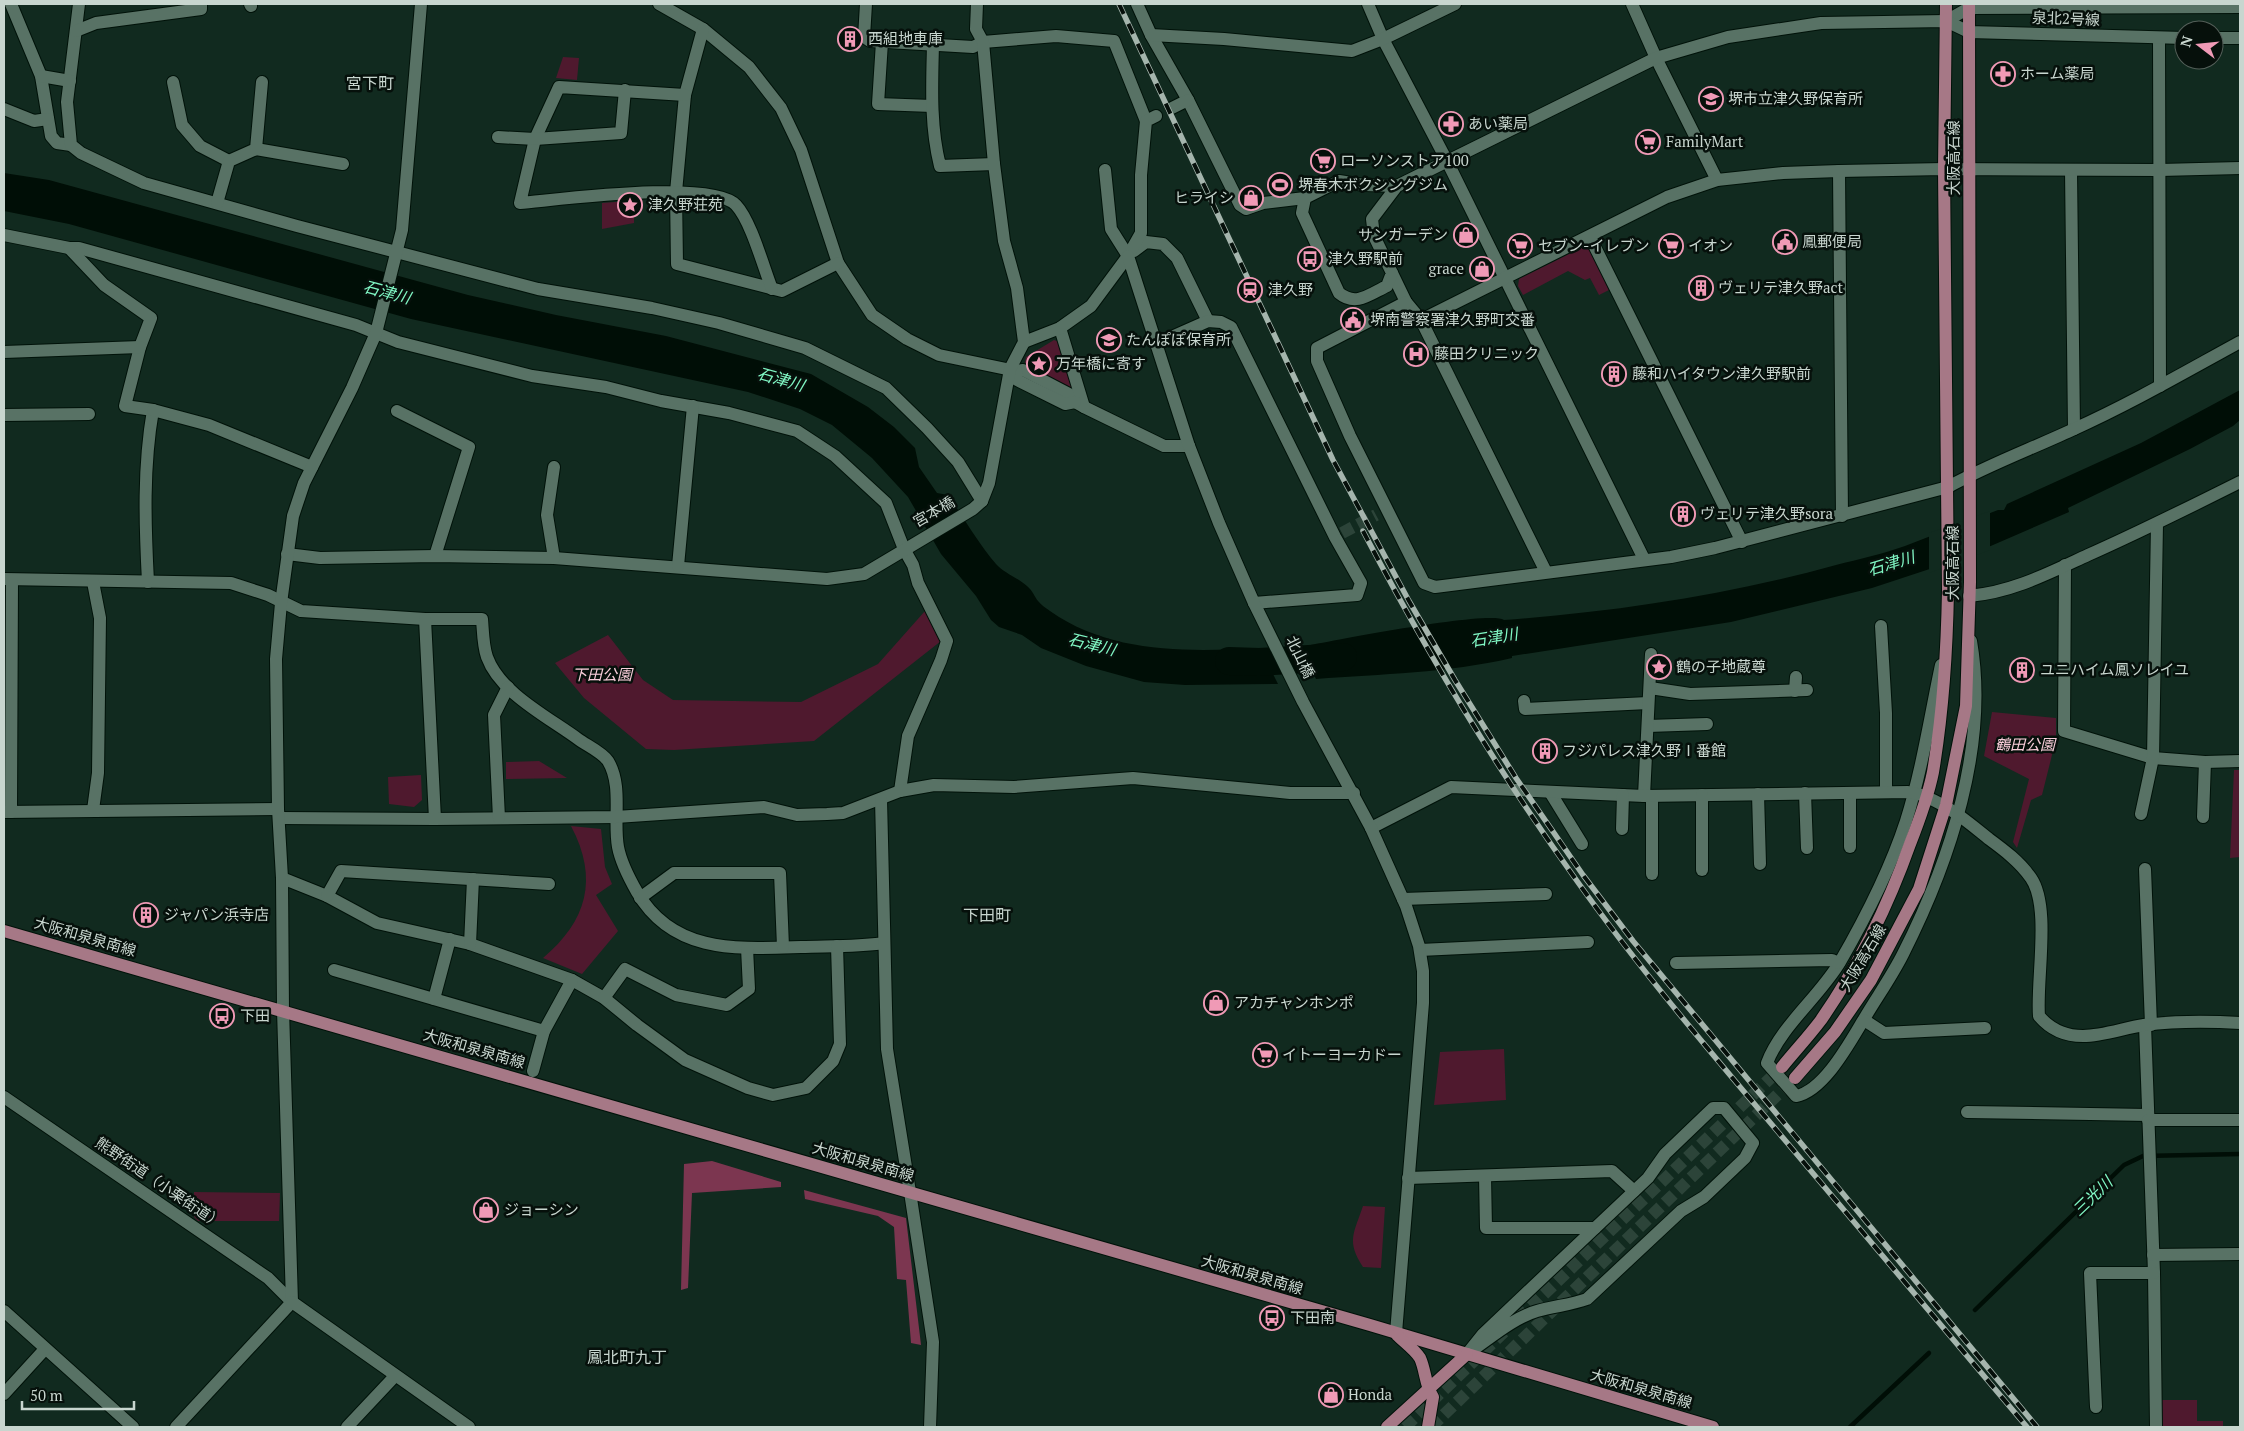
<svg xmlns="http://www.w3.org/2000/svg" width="2244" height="1431" font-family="'PT Serif','Noto Sans JP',serif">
<rect width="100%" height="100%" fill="#112a1f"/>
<g fill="#4f192e">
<path d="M563,57L579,58L577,80L556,78Z"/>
<path d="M615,202H634V223L602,229V203Z"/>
<path d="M1583,247L1590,249L1609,290L1599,295L1590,278L1585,280L1568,271L1523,295L1518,286L1519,279Z"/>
<path d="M1054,340L1059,342L1074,385L1071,388L1025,363L1026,357Z"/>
<path d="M925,611L941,641L814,741L674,750L646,749L584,698L555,663L608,635L643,680L673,700L801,702L878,664Z"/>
<path d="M1992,712L2056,718V739L2042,795L2031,800L2017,848L2013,842L2029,779L1984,756Z"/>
<path d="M539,761L567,778L506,779V762Z"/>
<path d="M2234,770H2240V857L2230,858Z"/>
<path d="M421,775L422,800L414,807L389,804L388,777Z"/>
<path d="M571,826L601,829L605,867L612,884L596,895L618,931L582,974L543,958C587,921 599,879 571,826Z"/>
<path d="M1504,1049L1506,1100L1434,1105L1440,1052Z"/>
<path d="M194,1192L280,1193L279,1221H198L194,1217Z"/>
<path d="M1363,1206L1385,1207L1381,1268L1363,1267C1346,1241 1354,1233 1363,1206Z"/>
<path d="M2160,1400H2197V1421H2223V1427H2160Z"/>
</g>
<g fill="#7c3650">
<path d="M712,1161L781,1182V1187L692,1193L688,1288L681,1290L684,1164Z"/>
<path d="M804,1190L906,1218L921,1345L911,1343L906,1280L897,1279L894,1227L878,1216L805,1199Z"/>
</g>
<g fill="#000e06">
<path d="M4,173L49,180L468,295L556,315L666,336L811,374L868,407L894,427L915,448L919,467L937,493L948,495C964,518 978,543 996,564C1004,573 1018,578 1027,586C1033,591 1034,596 1038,601C1041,605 1046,608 1050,611C1111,654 1189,652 1260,648L1278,684L1185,685L1144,682L1086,666L1041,648L1022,635L999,627L991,620L976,596L941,554L908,497L872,458L832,425L800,409L748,392L411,319L69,224L4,211Z"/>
<path d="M2240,390V420L2233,426L2190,449L2068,508L2069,512L1963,558L1872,588L1731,622L1512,656V658C1447,673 1382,674 1316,679L1300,647C1328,642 1488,610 1504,620C1614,612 1728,595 1836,565C1859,559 1883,554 1905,546C1936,534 1967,522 1998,510H2004L2007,504L2141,443Z"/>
</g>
<path fill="#112a1f" d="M1990,511V550L1929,573V533Z"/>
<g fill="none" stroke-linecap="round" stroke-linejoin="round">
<g stroke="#000e06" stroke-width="4.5">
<path d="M1975,1310L2124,1165L2143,1156L2240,1154"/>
<path d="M1850,1427L1929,1353"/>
</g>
<path stroke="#000e06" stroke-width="28" d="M1229,661L1259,662L1343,657"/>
<path stroke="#2c4439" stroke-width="12" stroke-dasharray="12 6" stroke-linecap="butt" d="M1342,533L1376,515"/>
<g stroke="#2c4439" stroke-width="12" stroke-dasharray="12 6" stroke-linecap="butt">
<path d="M1518,1319L1782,1067"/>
<path d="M1405,1427L1504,1332"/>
<path d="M1431,1427L1795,1078"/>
</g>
<defs>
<g id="minor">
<path d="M11,4L41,76L51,136L57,143L71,145"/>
<path d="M79,4L67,102L71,145L81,153L144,183L297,226L538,289L652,308L719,323L805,348L886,388L927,428L958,462L982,501"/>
<path d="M250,4L251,6"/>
<path d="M659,4L703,29L749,67L781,108L801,150L838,263L872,315L907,339L939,355L1016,371L1023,370L1071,395L1075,402L1084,407L1164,446H1189"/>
<path d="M866,4L864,37L870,41L973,47L983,42L1056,36L1114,41L1146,121"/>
<path d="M1137,4L1151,35L1188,100L1240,205L1246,209L1263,203L1305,198"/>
<path d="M1368,4L1383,39L1447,161L1644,559"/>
<path d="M1632,4L1656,58L1717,180"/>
<path d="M703,29L685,95L676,192L677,264L782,291L838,263"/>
<path d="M76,31L96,23L201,9V4"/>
<path d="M1151,35L1224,39L1352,51L1383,39L1455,4"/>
<path d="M2159,39L2160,386"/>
<path d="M882,42L878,104L932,106"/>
<path d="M933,45C932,85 930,126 940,166L994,164"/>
<path d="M41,76L70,81"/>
<path d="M173,82L182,125L200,146L229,161"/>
<path d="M685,95L559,87L535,139L520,203C557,200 712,179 736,205C751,221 763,266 772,289"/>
<path d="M1172,108L1188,100"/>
<path d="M4,109L34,121L48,119"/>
<path d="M498,137L535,139L621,133L625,90"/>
<path d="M256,149L343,164"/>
<path d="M1105,170L1111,229L1128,256"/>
<path d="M2071,170L2074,429"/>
<path d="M1839,171L1842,516"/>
<path d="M217,203L229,161L256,149L262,82"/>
<path d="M4,235L69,248H79L356,325L398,342L532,376L606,387L661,401L729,413L797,431L835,456L886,503L904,549L913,565L918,583L947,641L941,660L908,736L900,791"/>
<path d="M1590,237L1742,542"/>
<path d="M69,248L104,285L151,318L140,347L125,406L153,410C143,467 145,524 148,582"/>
<path d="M1134,251L1146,242L1163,244L1177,258L1208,321"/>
<path d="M1392,273L1406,302L1421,320L1546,572"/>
<path d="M1406,302L1317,348V361L1350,436L1424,583L1435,587L1671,557L1715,548L1948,487C1988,465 2031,449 2072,430C2130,404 2185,372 2240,342"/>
<path d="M1421,320L1667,197L1717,180L1783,173L1839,171L1944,169L2160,170L2240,168"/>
<path d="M1060,328L1084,407"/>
<path d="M1024,342L1060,328L1091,306L1128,256L1141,233V175L1146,121L1156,116"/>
<path d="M1156,344L1208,321L1221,322L1231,327L1335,537L1361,583L1357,595L1254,603"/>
<path d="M4,352L140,347"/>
<path d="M1016,371L1017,380L1065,404L1075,402"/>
<path d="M153,410L209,425L312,467"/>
<path d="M397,411L469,447L435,556"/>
<path d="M4,415L89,414"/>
<path d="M287,554L320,558L435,556L554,558L827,579L864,574L973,509L982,501L989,483L1010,369L1024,342L1017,288L1004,241L994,164L983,42L976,29L977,4"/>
<path d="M554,558L547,515L554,467"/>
<path d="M2065,565L2064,731L2153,758L2205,762L2240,761"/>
<path d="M678,566L693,406"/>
<path d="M4,579L231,583L268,595L301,611L425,619H482C483,631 483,646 487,657C500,693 548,717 578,739C586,745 602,752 608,761C623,786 613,819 618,847C621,863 629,878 637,892C673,954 737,949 801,947C829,946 856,947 884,943"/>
<path d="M1969,596C2013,592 2049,573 2088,555C2140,532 2190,507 2240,482"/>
<path d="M425,619L435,819"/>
<path d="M1881,626L1886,713V792"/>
<path d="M1941,665C1930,717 1922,770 1906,821C1890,870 1866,917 1840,962C1819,997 1781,1026 1767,1063L1796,1096C1824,1091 1850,1042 1864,1019C1877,997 1892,976 1903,954C1950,861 1989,745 1971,641"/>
<path d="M1650,688L1690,694L1807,690"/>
<path d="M1795,691L1796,677"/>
<path d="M1524,701L1525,709L1648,703"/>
<path d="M1648,726L1707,724"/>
<path d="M1550,792L1582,844"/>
<path d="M1805,793L1807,848"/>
<path d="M1850,793V847"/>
<path d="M1758,794L1760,864"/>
<path d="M1644,796L1651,654"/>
<path d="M1652,796V874"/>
<path d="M93,810L98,773L100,618L93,582"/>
<path d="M4,812L278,809"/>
<path d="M11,812L12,580"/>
<path d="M2141,814L2153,758L2157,524"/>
<path d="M2203,817L2205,762"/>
<path d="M279,818L435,819L616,817L764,807L797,815L827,814L843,813L900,791L934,785L1014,787L1133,778L1290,793H1354"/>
<path d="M499,818L494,715L508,687"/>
<path d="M1371,828L1451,787L1644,796L1908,792L1922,795"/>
<path d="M1622,829L1623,795"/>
<path d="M2145,869L2151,1025"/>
<path d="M1702,870V795"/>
<path d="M282,878L327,896L377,923L470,944L572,980L604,998L637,1025L685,1060L748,1088L773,1095L806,1088L833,1061L840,1044L837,946"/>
<path d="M327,896L341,871L549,884"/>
<path d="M640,898L674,873H780L783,947"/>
<path d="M1403,899L1546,894"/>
<path d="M470,944L473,879"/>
<path d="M1420,950L1588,942"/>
<path d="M1676,963L1832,960L1839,963"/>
<path d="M334,970L544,1031"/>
<path d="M604,998L625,969L676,995L727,1005L749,989L747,948"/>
<path d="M434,999L450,939"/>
<path d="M1864,1020L1884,1033L1985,1028"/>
<path d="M2145,1025L2154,1273L2156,1427"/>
<path d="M533,1071L544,1031L572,980"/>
<path d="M4,1097L268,1278L292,1302"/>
<path d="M1713,1108H1724L1753,1143L1745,1158L1704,1197L1681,1211L1587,1299C1571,1305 1554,1306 1537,1311C1513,1318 1488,1340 1467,1354L1483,1334L1648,1178L1665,1154Z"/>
<path d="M1967,1112L2148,1115"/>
<path d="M2148,1120H2240"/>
<path d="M1485,1176L1486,1228H1595"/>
<path d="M1408,1178L1612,1171L1634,1191"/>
<path d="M910,1192L933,1342L930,1427"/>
<path d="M2153,1255L2240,1254"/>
<path d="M4,1311L133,1427"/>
<path d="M4,1394L45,1349"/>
<path d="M2096,1407L2090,1273H2154"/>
<path d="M176,1427L292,1302L283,1010L282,878L278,809L276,659L281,603L293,516L304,483L352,388L376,333L402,230L421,4"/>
<path d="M347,1427L395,1376"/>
</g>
<g id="tertiary">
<path d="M1946,21L1969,8L2240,7"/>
<path d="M2214,38H2240"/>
<path d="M1397,186L1364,185L1339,181L1305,198L1302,213L1339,293C1356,307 1370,294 1387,286L1392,273L1374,236L1372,219L1397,186L1656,58L1728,37L1821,23L1946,21L1969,32L2184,38"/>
<path d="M1128,256L1189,446L1219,523L1254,603L1303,702L1371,828L1406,906L1419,946L1423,971V1003L1396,1333"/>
<path d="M1926,797C1951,807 1969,823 1989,839C2004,850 2020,862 2031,878C2051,907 2036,980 2039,1016C2050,1029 2065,1036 2083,1036C2103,1036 2124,1028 2144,1025C2175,1021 2209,1021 2240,1023"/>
<path d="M881,799L887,1049L910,1192"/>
<path d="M292,1302L469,1427"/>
</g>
<g id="primary">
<path d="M4,931L1370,1325L1713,1427"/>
<path d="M1782,1067C1795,1051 1809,1036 1821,1020C1859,965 1888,906 1910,844C1919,821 1928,797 1933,772C1943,712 1947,651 1948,590L1944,169L1946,4"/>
<path d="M1795,1078L1835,1032L1871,980L1919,889L1946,805L1966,706L1970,582L1969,4"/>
<path d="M1397,1335C1404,1342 1415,1350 1420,1358C1426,1371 1425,1386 1433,1397L1428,1427"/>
<path d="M1387,1427L1467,1354"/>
</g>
</defs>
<use href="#minor" stroke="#001209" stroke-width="14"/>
<use href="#tertiary" stroke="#001209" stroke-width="14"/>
<use href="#primary" stroke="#001209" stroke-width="14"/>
<use href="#minor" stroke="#587265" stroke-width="12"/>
<use href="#tertiary" stroke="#587265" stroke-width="12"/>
<use href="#primary" stroke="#a67886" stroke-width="12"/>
<defs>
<g id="rail">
<path d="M1119,4L1333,460L1409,601L1455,680L1516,778L1583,875L1633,941L2037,1427"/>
<path d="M1363,531C1427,653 1497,770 1577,881C1641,971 1713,1055 1784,1139C1865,1235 1946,1331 2027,1427"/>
</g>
</defs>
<use href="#rail" stroke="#a5b5ad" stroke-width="5.5"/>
<use href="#rail" stroke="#06100b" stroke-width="4" stroke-dasharray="11" stroke-linecap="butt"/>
</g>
<defs>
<symbol id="building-ring" viewBox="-11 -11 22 22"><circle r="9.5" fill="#06100b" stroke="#f09ab6" stroke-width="1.5"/><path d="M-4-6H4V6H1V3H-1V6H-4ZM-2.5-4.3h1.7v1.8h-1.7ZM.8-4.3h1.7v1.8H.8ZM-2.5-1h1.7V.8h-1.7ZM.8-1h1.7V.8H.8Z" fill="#f09ab6"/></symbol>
<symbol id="pharmacy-ring" viewBox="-11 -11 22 22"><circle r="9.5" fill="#06100b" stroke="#f09ab6" stroke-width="1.5"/><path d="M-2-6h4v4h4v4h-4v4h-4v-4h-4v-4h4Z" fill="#f09ab6"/></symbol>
<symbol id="school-ring" viewBox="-11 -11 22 22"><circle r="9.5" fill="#06100b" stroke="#f09ab6" stroke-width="1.5"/><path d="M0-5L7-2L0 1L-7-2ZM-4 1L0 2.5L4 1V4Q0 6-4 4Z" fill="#f09ab6"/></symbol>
<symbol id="supermarket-ring" viewBox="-11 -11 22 22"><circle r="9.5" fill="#06100b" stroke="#f09ab6" stroke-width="1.5"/><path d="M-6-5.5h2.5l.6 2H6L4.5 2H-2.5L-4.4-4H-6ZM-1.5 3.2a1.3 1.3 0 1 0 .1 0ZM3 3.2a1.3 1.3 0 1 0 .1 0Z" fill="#f09ab6"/></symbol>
<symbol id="stadium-ring" viewBox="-11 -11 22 22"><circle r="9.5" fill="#06100b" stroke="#f09ab6" stroke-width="1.5"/><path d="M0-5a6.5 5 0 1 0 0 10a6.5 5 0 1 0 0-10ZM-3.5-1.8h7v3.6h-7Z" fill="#f09ab6"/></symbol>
<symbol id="shop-ring" viewBox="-11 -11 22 22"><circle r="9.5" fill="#06100b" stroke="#f09ab6" stroke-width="1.5"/><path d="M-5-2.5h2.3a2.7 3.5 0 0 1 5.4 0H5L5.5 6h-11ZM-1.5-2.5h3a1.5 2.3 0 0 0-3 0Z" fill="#f09ab6"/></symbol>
<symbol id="sight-ring" viewBox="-11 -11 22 22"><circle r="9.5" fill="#06100b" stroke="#f09ab6" stroke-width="1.5"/><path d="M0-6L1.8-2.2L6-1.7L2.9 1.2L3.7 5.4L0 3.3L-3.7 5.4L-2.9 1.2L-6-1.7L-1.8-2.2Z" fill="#f09ab6"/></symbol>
<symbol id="civic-ring" viewBox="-11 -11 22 22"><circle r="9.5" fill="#06100b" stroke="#f09ab6" stroke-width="1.5"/><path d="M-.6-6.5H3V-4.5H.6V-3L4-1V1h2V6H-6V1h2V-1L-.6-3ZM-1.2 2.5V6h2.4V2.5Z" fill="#f09ab6"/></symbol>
<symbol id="bus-ring" viewBox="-11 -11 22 22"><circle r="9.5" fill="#06100b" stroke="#f09ab6" stroke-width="1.5"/><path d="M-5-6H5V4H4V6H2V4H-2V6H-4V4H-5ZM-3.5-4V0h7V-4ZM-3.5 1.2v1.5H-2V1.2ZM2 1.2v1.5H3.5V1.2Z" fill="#f09ab6"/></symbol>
<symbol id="station-ring" viewBox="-11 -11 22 22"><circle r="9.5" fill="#06100b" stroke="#f09ab6" stroke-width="1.5"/><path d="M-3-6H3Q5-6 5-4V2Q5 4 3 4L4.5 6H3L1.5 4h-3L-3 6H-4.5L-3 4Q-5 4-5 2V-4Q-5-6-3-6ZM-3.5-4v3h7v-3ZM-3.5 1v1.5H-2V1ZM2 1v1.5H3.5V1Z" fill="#f09ab6"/></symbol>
<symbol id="hospital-ring" viewBox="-11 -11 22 22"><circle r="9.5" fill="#06100b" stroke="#f09ab6" stroke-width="1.5"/><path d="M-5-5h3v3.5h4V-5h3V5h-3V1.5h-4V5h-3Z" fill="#f09ab6"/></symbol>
</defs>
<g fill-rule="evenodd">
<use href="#building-ring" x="836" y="25" width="28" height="28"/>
<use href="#pharmacy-ring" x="1989" y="60" width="28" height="28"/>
<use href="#school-ring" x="1697" y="85" width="28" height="28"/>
<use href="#pharmacy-ring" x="1437" y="110" width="28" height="28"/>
<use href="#supermarket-ring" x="1634" y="128" width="28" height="28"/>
<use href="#supermarket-ring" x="1309" y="147" width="28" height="28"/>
<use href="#stadium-ring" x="1266" y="171" width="28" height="28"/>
<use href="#shop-ring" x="1237" y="184" width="28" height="28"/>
<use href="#sight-ring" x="616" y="191" width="28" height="28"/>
<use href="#shop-ring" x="1452" y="221" width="28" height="28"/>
<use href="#civic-ring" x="1771" y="228" width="28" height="28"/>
<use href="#supermarket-ring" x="1506" y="232" width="28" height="28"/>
<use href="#supermarket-ring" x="1657" y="232" width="28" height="28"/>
<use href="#bus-ring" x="1296" y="245" width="28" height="28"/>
<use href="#shop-ring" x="1468" y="255" width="28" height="28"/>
<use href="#building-ring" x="1687" y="274" width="28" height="28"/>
<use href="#station-ring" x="1236" y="276" width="28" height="28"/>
<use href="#civic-ring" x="1339" y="306" width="28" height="28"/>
<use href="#school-ring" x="1095" y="326" width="28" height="28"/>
<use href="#hospital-ring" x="1402" y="340" width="28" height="28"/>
<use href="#sight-ring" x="1025" y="350" width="28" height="28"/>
<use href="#building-ring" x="1600" y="360" width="28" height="28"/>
<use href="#building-ring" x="1669" y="500" width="28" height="28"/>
<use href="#sight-ring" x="1645" y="653" width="28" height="28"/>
<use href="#building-ring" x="2008" y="656" width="28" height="28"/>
<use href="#building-ring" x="1531" y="737" width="28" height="28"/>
<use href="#building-ring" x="132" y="901" width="28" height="28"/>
<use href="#shop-ring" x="1202" y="989" width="28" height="28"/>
<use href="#bus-ring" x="208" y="1002" width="28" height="28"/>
<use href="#supermarket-ring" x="1251" y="1041" width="28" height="28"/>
<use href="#shop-ring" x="472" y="1196" width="28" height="28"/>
<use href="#bus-ring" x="1258" y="1304" width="28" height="28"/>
<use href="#shop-ring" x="1317" y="1381" width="28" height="28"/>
</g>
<g text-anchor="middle" stroke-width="5" stroke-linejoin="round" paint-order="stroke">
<g font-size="15" fill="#c8d6cf" stroke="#06100b">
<text transform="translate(2066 19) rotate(2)" y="5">泉北2号線</text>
<text transform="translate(1954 158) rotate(-90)" y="5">大阪高石線</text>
<text transform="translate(934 512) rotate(-30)" y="5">宮本橋</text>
<text transform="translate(1953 563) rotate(-90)" y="5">大阪高石線</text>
<text transform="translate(1300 657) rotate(64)" y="5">北山橋</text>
<text transform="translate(85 937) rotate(16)" y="5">大阪和泉泉南線</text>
<text transform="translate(1863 958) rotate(-59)" y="5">大阪高石線</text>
<text transform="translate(474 1049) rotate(16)" y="5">大阪和泉泉南線</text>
<text transform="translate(863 1162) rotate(16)" y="5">大阪和泉泉南線</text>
<text transform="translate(159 1183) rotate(34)" y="5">熊野街道（小栗街道）</text>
<text transform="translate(1252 1275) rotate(16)" y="5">大阪和泉泉南線</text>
<text transform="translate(1641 1389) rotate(16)" y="5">大阪和泉泉南線</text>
</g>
<g font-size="15" fill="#c8d6cf" stroke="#06100b" text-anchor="start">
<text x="868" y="44">西組地車庫</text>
<text x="2020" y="79">ホーム薬局</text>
<text x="1728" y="104">堺市立津久野保育所</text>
<text x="1468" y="129">あい薬局</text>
<text x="1666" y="147">FamilyMart</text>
<text x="1340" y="166">ローソンストア100</text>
<text x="1298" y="190">堺春木ボクシングジム</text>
<text x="1234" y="203" text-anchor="end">ヒライシ</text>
<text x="648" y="210">津久野荘苑</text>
<text x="1448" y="240" text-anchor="end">サンガーデン</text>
<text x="1802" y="247">鳳郵便局</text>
<text x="1538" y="251">セブン-イレブン</text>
<text x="1688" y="251">イオン</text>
<text x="1328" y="264">津久野駅前</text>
<text x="1464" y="274" text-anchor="end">grace</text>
<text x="1718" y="293">ヴェリテ津久野act</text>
<text x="1268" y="295">津久野</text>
<text x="1370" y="325">堺南警察署津久野町交番</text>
<text x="1126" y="345">たんぽぽ保育所</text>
<text x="1434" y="359">藤田クリニック</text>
<text x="1056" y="369">万年橋に寄す</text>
<text x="1632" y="379">藤和ハイタウン津久野駅前</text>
<text x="1700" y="519">ヴェリテ津久野sora</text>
<text x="1676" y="672">鶴の子地蔵尊</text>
<text x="2040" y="675">ユニハイム鳳ソレイユ</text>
<text x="1562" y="756">フジパレス津久野Ⅰ番館</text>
<text x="164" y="920">ジャパン浜寺店</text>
<text x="1234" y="1008">アカチャンホンポ</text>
<text x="240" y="1021">下田</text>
<text x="1282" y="1060">イトーヨーカドー</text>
<text x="504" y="1215">ジョーシン</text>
<text x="1290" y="1323">下田南</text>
<text x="1348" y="1400">Honda</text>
</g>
<g font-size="15" font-style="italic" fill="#f9cdda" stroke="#06100b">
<text x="602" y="680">下田公園</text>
<text x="2025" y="750">鶴田公園</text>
</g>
<g font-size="16" fill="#c8d6cf" stroke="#06100b">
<text x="370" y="89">宮下町</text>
<text x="987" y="921">下田町</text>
<text x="627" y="1363">鳳北町九丁</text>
</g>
<g font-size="16" font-style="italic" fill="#81f8c5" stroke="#06100b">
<text transform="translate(387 292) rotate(15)" y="6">石津川</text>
<text transform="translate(781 379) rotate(16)" y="6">石津川</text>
<text transform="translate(1891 563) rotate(-17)" y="6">石津川</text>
<text transform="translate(1494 637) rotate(-9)" y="6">石津川</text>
<text transform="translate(1092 644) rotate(14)" y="6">石津川</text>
<text transform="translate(2092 1196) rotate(-44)" y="6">三光川</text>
</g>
</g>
<rect width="2244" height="1431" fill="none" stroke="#c8d6cf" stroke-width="10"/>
<g transform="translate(2199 45) rotate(286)"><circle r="24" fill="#06100b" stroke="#545f59"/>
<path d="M0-4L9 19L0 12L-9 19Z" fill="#f09ab6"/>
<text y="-8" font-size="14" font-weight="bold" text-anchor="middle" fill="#c8d6cf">N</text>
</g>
<path d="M22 1401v8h112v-8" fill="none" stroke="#c8d6cf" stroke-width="2.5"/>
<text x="30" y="1401" font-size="15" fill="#c8d6cf" stroke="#06100b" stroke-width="4" paint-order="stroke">50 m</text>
</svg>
